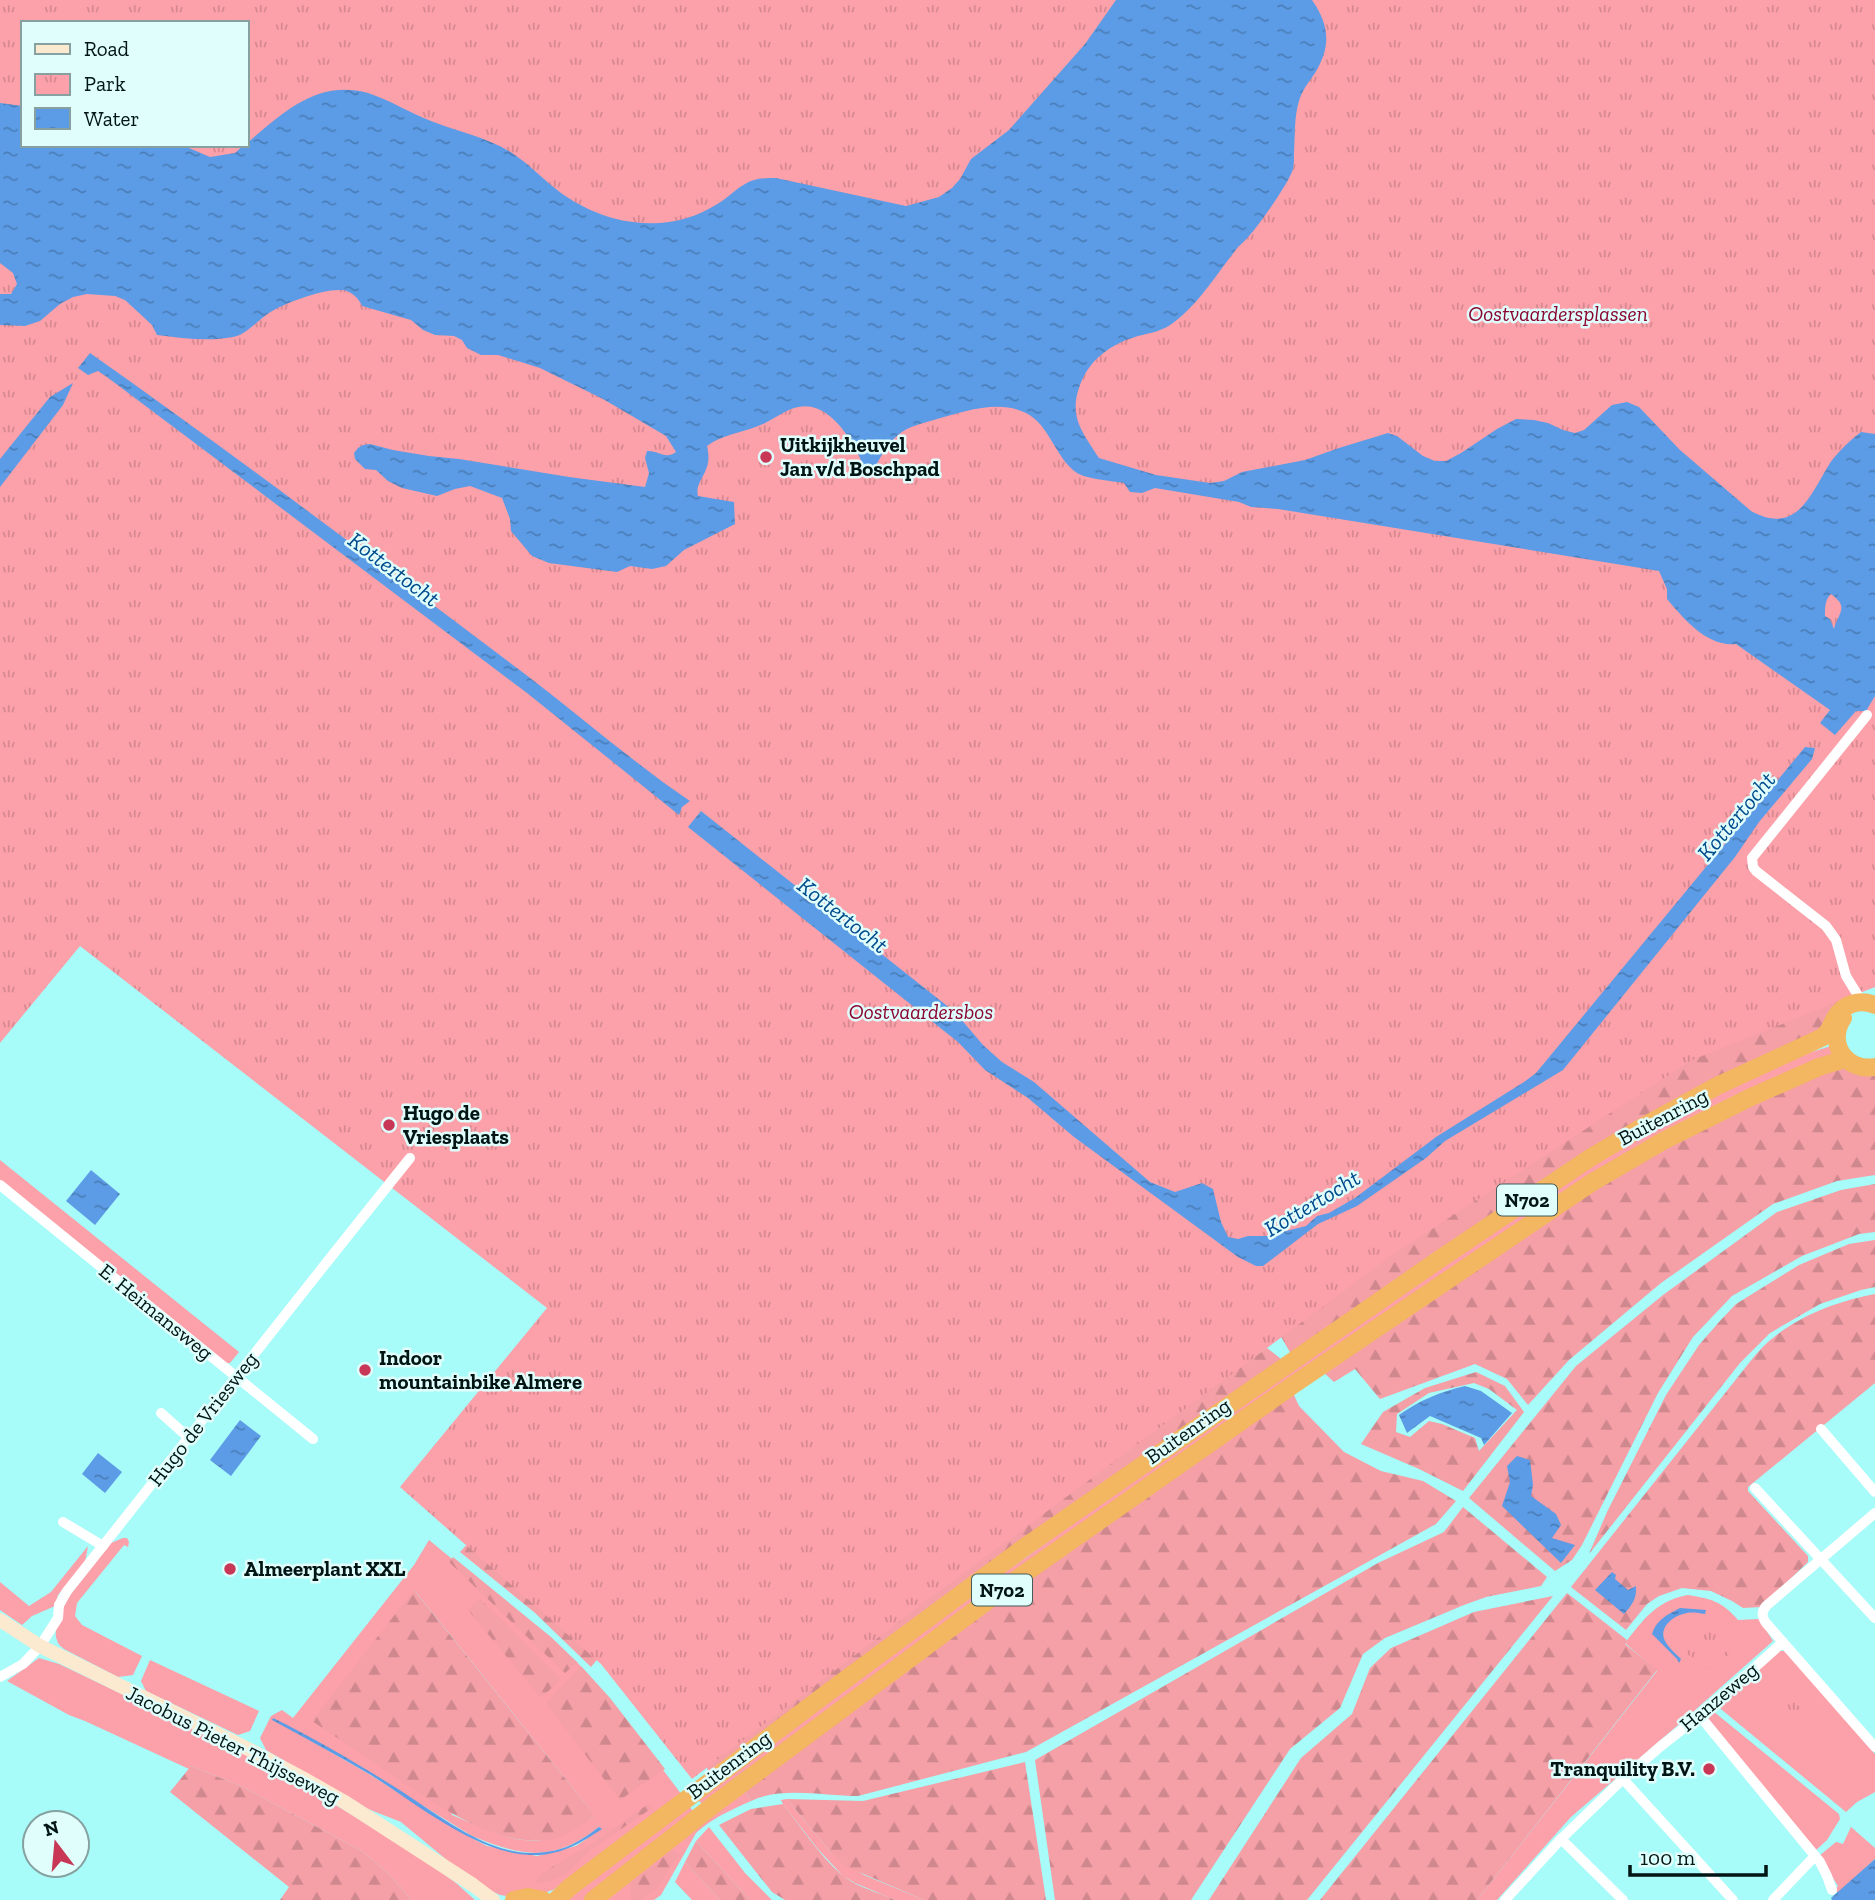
<svg xmlns="http://www.w3.org/2000/svg" width="1875" height="1900" font-family="'Zilla Slab',serif">
<defs>
<pattern id="forest-firs" width="22" height="20" patternUnits="userSpaceOnUse" patternTransform="scale(1.75)"><rect width="22" height="20" fill="#f59fa7"/><path d="M5 1l3.5 6h-7zM16 11l3.5 6h-7z" fill="#d0888f"/></pattern>
<pattern id="park-tufts" width="24" height="20" patternUnits="userSpaceOnUse" patternTransform="scale(1.75)"><rect width="24" height="20" fill="#fca0a9"/><path d="M3 7l-1-3M5 7V3M7 7l1-3M15 17l-1-3M17 17v-4M19 17l1-3" fill="none" stroke="#d68991"/></pattern>
<pattern id="water-ripples" width="26" height="14" patternUnits="userSpaceOnUse" patternTransform="scale(1.75)"><rect width="26" height="14" fill="#5c9ce6"/><path d="M2 4q2-2 4 0t4 0M15 11q2-2 4 0t4 0" fill="none" stroke="#4a7eb9"/></pattern>
</defs>
<rect width="100%" height="100%" fill="#a7fbf8"/>
<g fill="#fca0a9" fill-rule="evenodd">
<path d="M1831,1046L1835,1056L1673,1127L702,1804L695,1796L1240,1403L1641,1133L1786,1060Z"/>
<path d="M0,1160L239,1352L230,1363H225L0,1182Z"/>
<path d="M123,1538H127L129,1542L128,1547L124,1545L77,1603L75,1616L82,1625L142,1656L133,1675L118,1677L64,1649C61,1646 58,1645 57,1640C52,1630 64,1605 70,1595L111,1543Z"/>
<path d="M429,1540L577,1662L610,1700L682,1795L553,1890L540,1894L507,1896L500,1895L488,1889L459,1870L401,1822L363,1807L266,1750L260,1738L271,1716L282,1710L293,1718L414,1565ZM415,1591L588,1807L593,1817C581,1823 562,1836 548,1839C514,1846 483,1827 452,1815ZM273,1719L329,1748L472,1836C523,1857 553,1863 599,1827L601,1829L576,1846L537,1856L487,1846L462,1833L369,1774Z"/>
<path d="M88,1546L85,1562L58,1595L55,1606L32,1616L22,1625L0,1610V1582L29,1606L51,1592Z"/>
<path d="M1687,1595C1710,1598 1723,1602 1738,1620L1759,1619L1773,1641L1685,1719L1571,1817L1497,1900H1477L1657,1671L1625,1643C1644,1619 1655,1602 1687,1595Z"/>
<path d="M1780,1651H1785L1875,1754V1792L1857,1802L1846,1812L1716,1705Z"/>
<path d="M39,1658L59,1664L257,1759L400,1843L456,1883L475,1900H411L388,1873L362,1851L243,1787L191,1766L189,1769L85,1721L69,1715L7,1681Z"/>
<path d="M150,1660L259,1711L250,1731L238,1735L146,1691L141,1681Z"/>
<path d="M1713,1711L1839,1814L1840,1819L1827,1840L1815,1851L1707,1717Z"/>
<path d="M743,1789L751,1801C731,1810 712,1818 696,1833L661,1895L654,1900H599Z"/>
<path d="M787,1799L832,1854L864,1875L924,1900H895L855,1883L843,1876L817,1848L783,1804L781,1800Z"/>
<path d="M686,1803L695,1813L587,1900H560Z"/>
<path d="M709,1827L745,1873L772,1900H750L696,1841Z"/>
<path d="M1851,1827L1875,1848V1859L1838,1893L1835,1890L1838,1886L1819,1856L1836,1842L1843,1844Z"/>
<path d="M685,1862L720,1900H692L675,1882Z"/>
</g>
<g fill="url(#forest-firs)" fill-rule="evenodd">
<path d="M1844,992L1820,1033L1698,1089L1291,1354L1276,1328L1318,1224Z"/>
<path d="M1833,1066L1875,1072V1175L1837,1181L1773,1204L1661,1283L1569,1360L1528,1405L1507,1379L1475,1364L1380,1399L1355,1369L1334,1382L1322,1371L1641,1158Z"/>
<path d="M1875,1184V1232L1859,1234L1802,1256L1732,1296L1693,1337L1658,1393L1582,1545L1572,1560L1555,1571L1469,1498L1576,1366L1663,1295L1777,1212L1841,1190Z"/>
<path d="M1875,1240V1287L1861,1290L1820,1304L1770,1333L1740,1363L1589,1554L1607,1512L1666,1395L1699,1345L1719,1322L1736,1304L1799,1265L1849,1244Z"/>
<path d="M1875,1294V1383L1748,1487V1491L1808,1556V1562L1761,1607L1743,1608L1732,1601L1711,1591L1682,1588L1659,1596L1647,1604L1626,1630L1571,1587L1753,1358C1759,1351 1766,1343 1773,1338C1802,1314 1839,1301 1875,1294Z"/>
<path d="M1267,1348L1281,1359L708,1772L705,1757L1227,1375Z"/>
<path d="M1476,1372L1505,1386L1524,1412L1463,1491L1419,1469L1361,1444L1383,1412L1425,1388ZM1474,1383L1489,1389L1517,1410L1479,1451L1475,1438L1442,1424L1429,1421L1410,1437L1396,1432L1397,1414L1429,1393Z"/>
<path d="M1293,1393L1299,1406L1344,1452L1381,1471L1423,1481L1456,1501L1436,1524L1026,1752L858,1796C825,1796 781,1786 751,1801L743,1789L1104,1525Z"/>
<path d="M1463,1507L1547,1577L1541,1586L1486,1597L1464,1605L1385,1638L1363,1654L1340,1708L1290,1749L1191,1900H1055L1035,1760L1378,1563L1444,1532Z"/>
<path d="M475,1536L614,1639L591,1667L534,1612L460,1552Z"/>
<path d="M453,1557L551,1637L577,1662L565,1673L449,1562Z"/>
<path d="M414,1590L588,1807L594,1816C584,1823 574,1832 562,1836C506,1856 436,1804 392,1775C366,1757 339,1739 312,1721Z"/>
<path d="M1567,1593L1627,1640L1625,1644L1657,1670L1477,1900H1320Z"/>
<path d="M1553,1596L1307,1900H1209L1301,1758L1352,1714L1370,1668L1391,1648L1474,1612Z"/>
<path d="M480,1599L558,1676L560,1680L541,1698L468,1610Z"/>
<path d="M581,1666L610,1698L665,1769L620,1800L548,1706L547,1702Z"/>
<path d="M1025,1762L1046,1900H924L845,1866L832,1854L787,1799L863,1801Z"/>
<path d="M191,1766L243,1787L362,1851L388,1873L411,1900H280L289,1887L170,1792Z"/>
<path d="M783,1804C802,1828 828,1869 854,1883C867,1890 882,1894 895,1900H785L772,1892L719,1825L751,1809Z"/>
<path d="M647,1805L652,1808C634,1821 614,1833 596,1846C572,1864 572,1880 537,1883L539,1876L553,1866L590,1845Z"/>
<path d="M696,1841L750,1900H720L685,1862Z"/>
<path d="M672,1850L679,1855L655,1891L642,1900H631L630,1883Z"/>
</g>
<g fill="url(#park-tufts)" fill-rule="evenodd">
<path d="M0,0H1875V987L1692,1060L1392,1255L925,1602L692,1779L601,1664L400,1487L547,1308L80,946L0,1043ZM23,23H247V145H23Z"/>
<path d="M1696,1625L1711,1630L1729,1644L1730,1654L1708,1669L1687,1654L1678,1641L1688,1626Z"/>
<path d="M1786,1694L1802,1709L1789,1720L1784,1721L1771,1708Z"/>
</g>
<g fill="url(#water-ripples)" fill-rule="evenodd">
<path d="M1116,0H1312C1330,26 1331,47 1315,73C1309,82 1302,90 1299,101C1294,117 1295,136 1294,153C1294,158 1294,165 1293,169C1289,183 1259,225 1249,236C1246,240 1242,243 1238,247C1219,271 1198,305 1173,323C1163,331 1150,333 1138,336C1114,343 1093,356 1082,380C1067,415 1081,430 1099,458L1156,475L1210,483L1224,481L1242,472L1305,460L1339,448L1388,433L1397,436L1423,456L1435,461H1446L1461,453L1497,429L1516,419L1534,420L1548,423L1563,430L1575,433L1584,430L1612,405L1627,402L1639,407L1680,450L1751,511C1797,536 1810,495 1830,463C1838,452 1850,440 1861,432L1875,434V696L1866,711H1856L1835,735L1820,723L1830,710L1736,644C1707,647 1684,619 1667,599V589L1659,571L1278,509L1251,507L1239,502L1155,488L1142,493L1130,492L1124,483C1113,481 1086,479 1077,473C1055,458 1050,425 1026,413C998,399 964,412 937,419C924,423 908,426 898,435C885,446 879,460 871,475L867,474C857,448 832,399 798,407C784,410 772,421 758,426C741,433 721,435 707,446C714,473 694,479 698,496L734,502L735,524L684,550L666,566L652,569L630,566L617,572L549,563L532,556L511,531L510,519L502,498L470,486L455,489L437,496L402,488L388,481L376,470L365,469L355,459L354,453L358,448L363,445L370,444L393,450L429,456L459,459L569,477L645,487L649,473L645,458L647,451C658,450 665,460 676,452L666,436L603,399L540,368L498,355H481L467,348L462,340L454,336L435,335L423,330L411,320L362,306C359,299 354,294 347,291C330,286 284,303 269,313C258,320 246,335 233,337C208,342 182,338 157,335L152,325L125,300L115,296L87,294L73,297L60,304L40,321L25,326L0,325V294H11L17,284L13,273L0,263V103L23,106V145H182L210,157L235,153L244,145H247V143C283,113 317,79 368,93C390,100 410,113 431,121C461,133 493,138 519,158C532,167 543,179 556,189C577,206 606,219 633,222C665,226 692,220 719,203C730,196 742,183 754,180C761,178 769,178 776,178L906,206L939,197L952,188L960,179L971,159L1009,130L1085,44ZM1831,594C1850,608 1838,612 1834,629L1830,619L1825,616C1825,608 1825,599 1831,594Z"/>
<path d="M90,353C236,456 379,564 521,671C578,714 631,761 690,801L682,807L679,815L527,693L107,377L98,371L88,375L78,368Z"/>
<path d="M73,383L63,405L0,487V459L50,397Z"/>
<path d="M1805,747L1815,748L1812,759L1759,822L1735,857L1563,1070L1445,1141L1426,1158L1357,1206L1318,1224L1263,1266H1256L1238,1257L1074,1137L1028,1098L985,1070L958,1042L688,827L701,811L946,1005L960,1018L983,1045L1002,1062L1034,1082L1150,1182L1175,1192L1202,1183L1213,1189L1221,1222L1228,1237L1238,1239L1248,1236H1266L1306,1226L1317,1216L1329,1213L1355,1198L1436,1137L1524,1082L1536,1073Z"/>
<path d="M91,1170L120,1194L95,1225L66,1201Z"/>
<path d="M1465,1386L1481,1391L1512,1413L1484,1445L1481,1438L1430,1416L1407,1433L1399,1415C1420,1400 1440,1392 1465,1386Z"/>
<path d="M240,1420L261,1436L231,1476L210,1460Z"/>
<path d="M98,1453L122,1472L105,1493L82,1474Z"/>
<path d="M1517,1456L1530,1460L1533,1485L1531,1496L1556,1514L1561,1525L1552,1538L1575,1545L1561,1563L1502,1506L1510,1482L1507,1466Z"/>
<path d="M1612,1572L1616,1575L1615,1579L1628,1590L1636,1586C1637,1599 1632,1605 1624,1614L1595,1590Z"/>
<path d="M1680,1608L1706,1610L1705,1614C1699,1613 1693,1612 1687,1613C1675,1615 1658,1626 1665,1641C1668,1647 1676,1654 1681,1659L1679,1663L1677,1659L1652,1634C1656,1620 1667,1615 1680,1608Z"/>
<path d="M273,1718C316,1739 358,1764 398,1789C436,1813 484,1853 531,1853C560,1853 577,1844 599,1827L602,1829C582,1842 563,1854 538,1855C482,1858 417,1804 371,1775C339,1756 305,1738 272,1720Z"/>
<path d="M1875,1859V1900H1832L1831,1898Z"/>
</g>
<g fill="none" stroke-linecap="round" stroke-linejoin="round">
<g stroke="#fff" stroke-width="10">
<path d="M1862,1002L1846,976L1836,940L1826,926L1756,871L1753,867L1752,858L1867,715"/>
<path d="M0,1185L313,1439"/>
<path d="M161,1413L189,1438"/>
<path d="M1821,1429L1875,1492"/>
<path d="M1755,1488L1875,1618"/>
<path d="M1875,1513L1766,1606C1761,1613 1762,1617 1766,1623L1875,1747"/>
<path d="M63,1522L103,1546"/>
<path d="M0,1677L23,1664L40,1646L58,1618L59,1605L67,1591C182,1447 294,1302 410,1158"/>
<path d="M1699,1715L1820,1862L1827,1876L1832,1890"/>
<path d="M1623,1779L1733,1900"/>
<path d="M1561,1839L1623,1900"/>
<path d="M1505,1900L1561,1839L1623,1779L1661,1746L1712,1706L1783,1642"/>
<path d="M1773,1900L1814,1857"/>
</g>
<path stroke="#fbe9d0" stroke-width="14" d="M0,1620L40,1646L250,1750L306,1780L343,1801L473,1885L493,1900"/>
<g stroke="#f3b661" stroke-width="18">
<path d="M1843,1018C1826,1043 1846,1072 1875,1067"/>
<path d="M514,1900L528,1897L543,1900"/>
<path d="M556,1900L570,1887L830,1691L1022,1549L1434,1263L1590,1158L1644,1126L1717,1086L1823,1037C1830,1031 1831,1025 1835,1018C1844,1003 1860,999 1875,1005"/>
<path d="M593,1900L716,1803L1018,1578L1293,1385L1591,1183L1663,1141L1749,1098L1819,1067L1845,1059"/>
</g>
</g>
<g fill="#c83856" stroke="#dffefc" stroke-width="2.5">
<circle cx="766" cy="457" r="7"/>
<circle cx="389" cy="1125" r="7"/>
<circle cx="365" cy="1370" r="7"/>
<circle cx="230" cy="1569" r="7"/>
<circle cx="1709" cy="1769" r="7"/>
</g>
<g text-anchor="middle" stroke-width="5" stroke-linejoin="round" paint-order="stroke">
<g fill="#dffefc" stroke="#435b5a" stroke-width="2">
<rect x="1497" y="1184.5" width="60" height="31" rx="5"/>
<rect x="972" y="1574.5" width="60" height="31" rx="5"/>
</g>
<g font-size="19" font-weight="bold" fill="#001514">
<text x="1527" y="1207">N702</text>
<text x="1002" y="1597">N702</text>
</g>
<g font-size="21" font-style="italic" fill="#8a052f" stroke="#dffefc">
<text x="1558" y="321">Oostvaardersplassen</text>
<text x="921" y="1019">Oostvaardersbos</text>
</g>
<g font-size="21" font-weight="bold" fill="#001514" stroke="#dffefc" text-anchor="start">
<text x="780" y="452">Uitkijkheuvel<tspan x="780" dy="24">Jan v/d Boschpad</tspan></text>
<text x="403" y="1120">Hugo de<tspan x="403" dy="24">Vriesplaats</tspan></text>
<text x="379" y="1365">Indoor<tspan x="379" dy="24">mountainbike Almere</tspan></text>
<text x="244" y="1576">Almeerplant XXL</text>
<text x="1695" y="1776" text-anchor="end">Tranquility B.V.</text>
</g>
<g font-size="21" fill="#001514" stroke="#dffefc">
<text transform="translate(1663 1117) rotate(-28)" y="7">Buitenring</text>
<text transform="translate(156 1312) rotate(39)" y="7">E. Heimansweg</text>
<text transform="translate(203 1419) rotate(-52)" y="7">Hugo de Vriesweg</text>
<text transform="translate(1188 1431) rotate(-35)" y="7">Buitenring</text>
<text transform="translate(1719 1697) rotate(-40)" y="7">Hanzeweg</text>
<text transform="translate(233 1745) rotate(27)" y="7">Jacobus Pieter Thijsseweg</text>
<text transform="translate(729 1765) rotate(-37)" y="7">Buitenring</text>
</g>
<g font-size="23" font-style="italic" fill="#014a8c" stroke="#dffefc">
<text transform="translate(394 569) rotate(37)" y="8">Kottertocht</text>
<text transform="translate(1736 816) rotate(-50)" y="8">Kottertocht</text>
<text transform="translate(843 915) rotate(38)" y="8">Kottertocht</text>
<text transform="translate(1312 1203) rotate(-31)" y="8">Kottertocht</text>
</g>
</g>
<rect x="21" y="21" width="228" height="126" fill="#dffefc" stroke="#86a19f" stroke-width="2"/>
<rect x="35" y="44" width="35" height="10" fill="#fbe9d0" stroke="#86a19f" stroke-width="2"/>
<text x="84" y="56" font-size="21" fill="#001514">Road</text>
<rect x="35" y="74" width="35" height="21" fill="url(#park-tufts)" stroke="#86a19f" stroke-width="2"/>
<text x="84" y="91" font-size="21" fill="#001514">Park</text>
<rect x="35" y="108" width="35" height="21" fill="url(#water-ripples)" stroke="#86a19f" stroke-width="2"/>
<text x="84" y="126" font-size="21" fill="#001514">Water</text>
<g transform="translate(56 1844) rotate(344)"><circle r="33" fill="#dffefc" stroke="#86a19f" stroke-width="2"/>
<path d="M0-5L12 26L0 18L-12 26Z" fill="#c83856"/>
<text y="-10" font-size="19" font-weight="bold" text-anchor="middle" fill="#001514">N</text>
</g>
<path d="M1630 1865v10h136v-10" fill="none" stroke="#001514" stroke-width="3.5"/>
<text x="1640" y="1865" font-size="21" fill="#001514" stroke="#dffefc" stroke-width="5" paint-order="stroke">100 m</text>
</svg>
